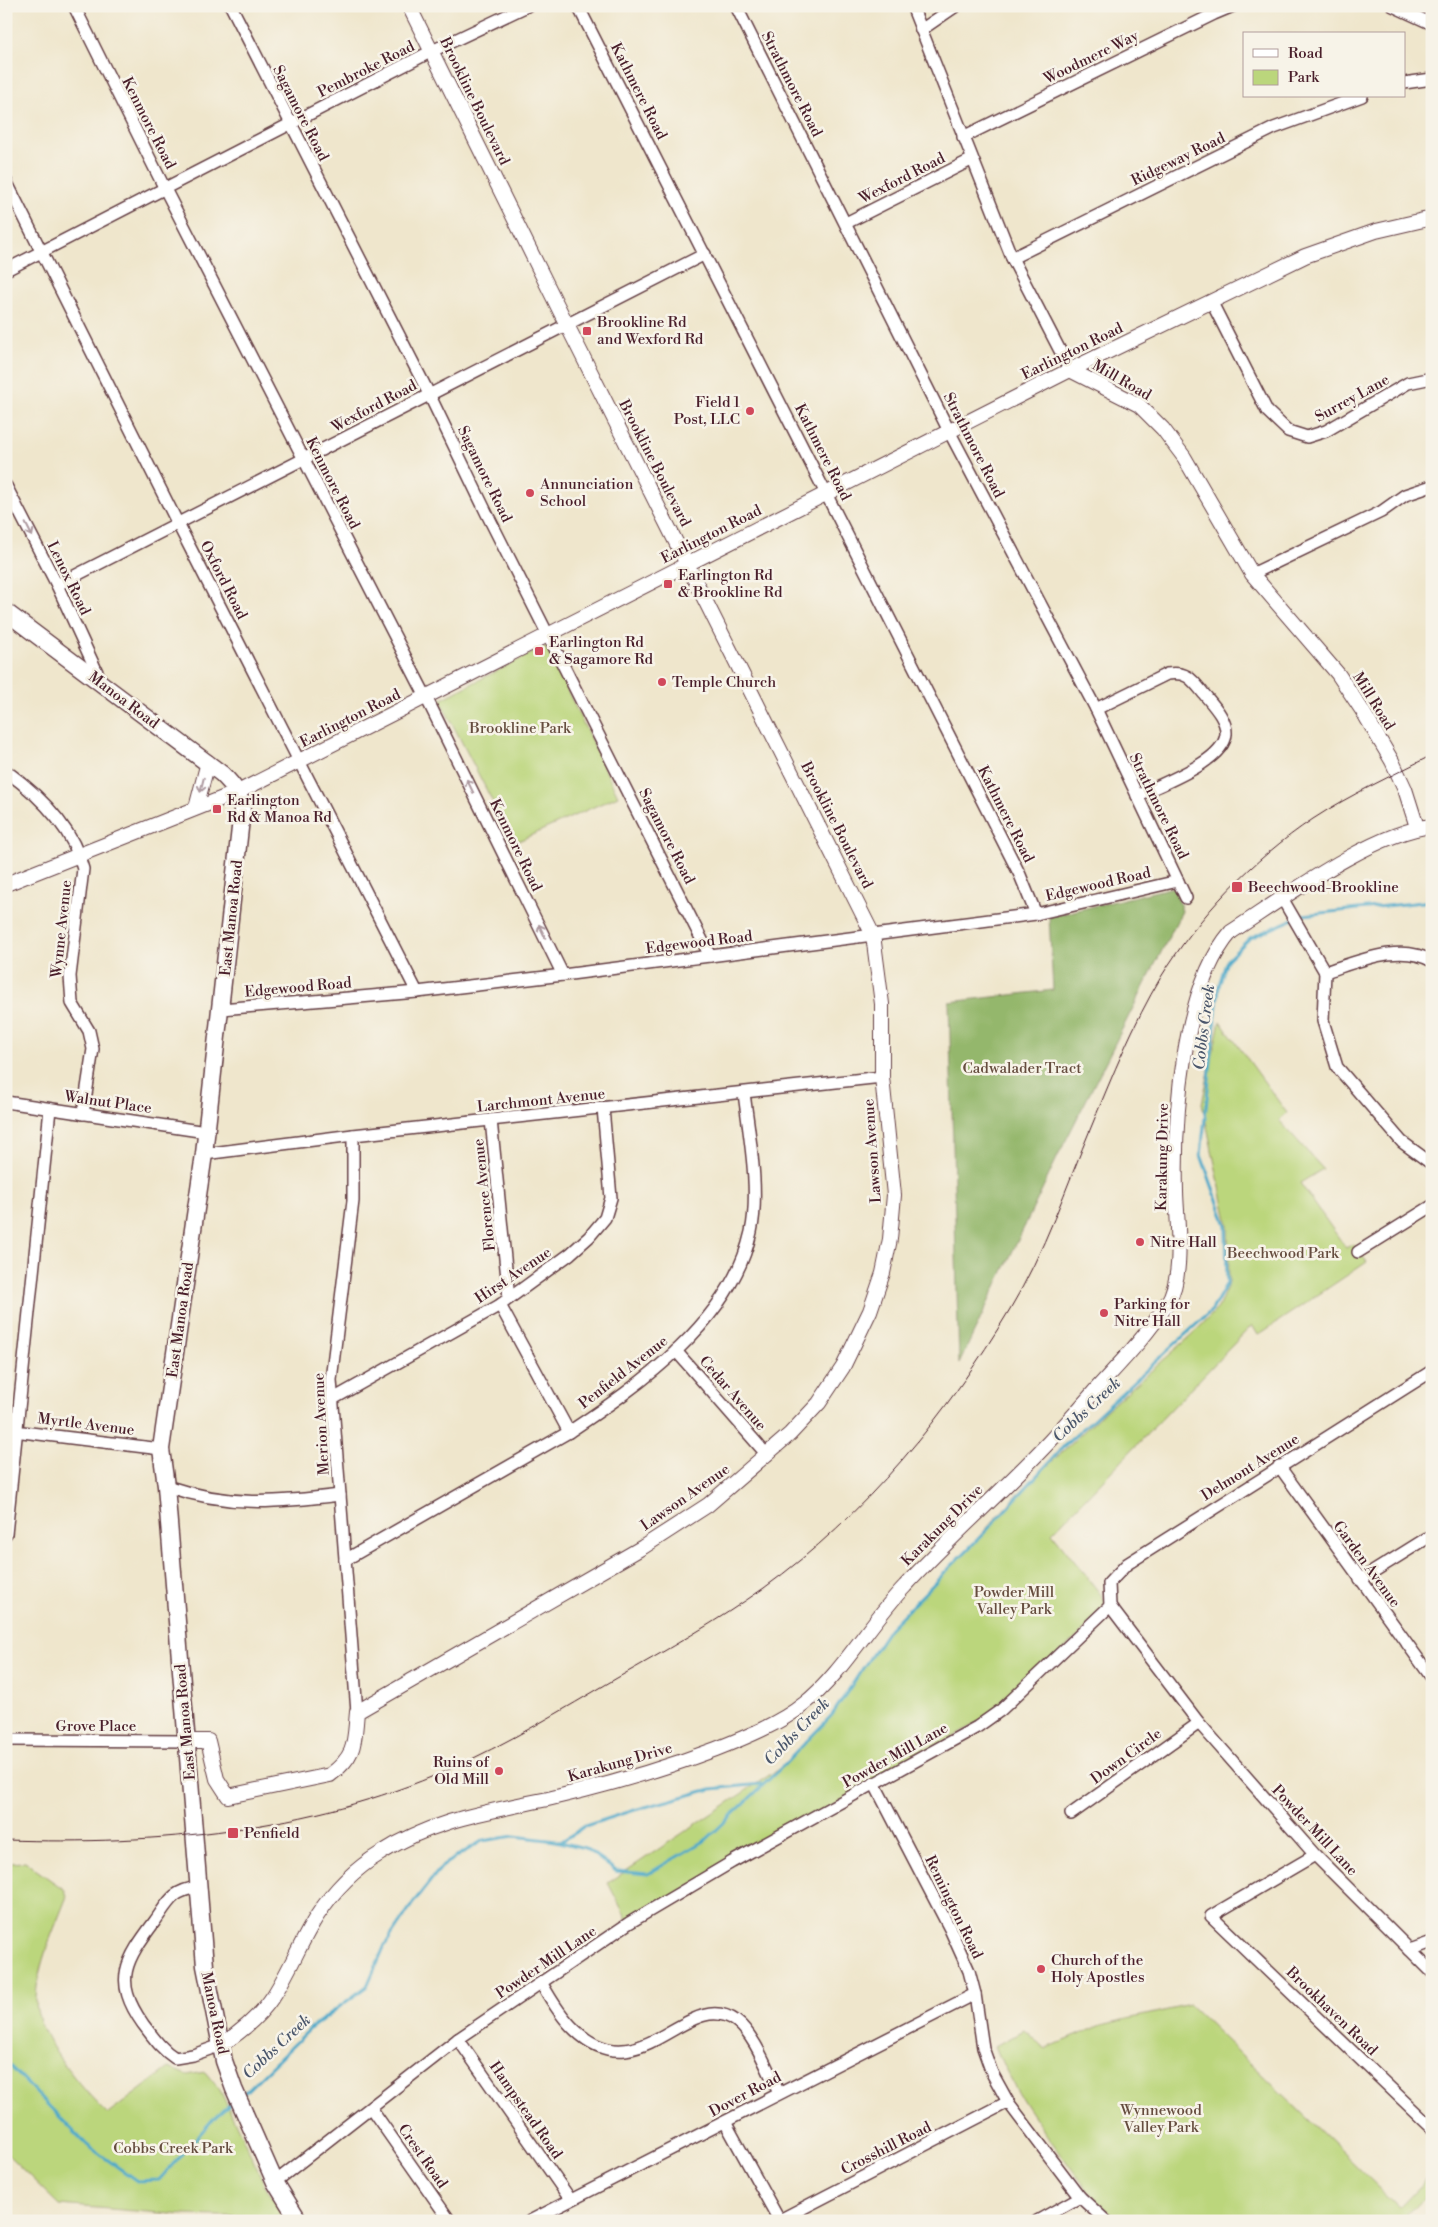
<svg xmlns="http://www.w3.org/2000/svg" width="1438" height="2227" font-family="'Libre Bodoni',serif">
<rect width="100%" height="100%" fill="#f7f3e8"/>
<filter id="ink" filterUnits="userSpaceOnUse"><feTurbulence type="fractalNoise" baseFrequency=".02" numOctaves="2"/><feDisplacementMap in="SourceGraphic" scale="10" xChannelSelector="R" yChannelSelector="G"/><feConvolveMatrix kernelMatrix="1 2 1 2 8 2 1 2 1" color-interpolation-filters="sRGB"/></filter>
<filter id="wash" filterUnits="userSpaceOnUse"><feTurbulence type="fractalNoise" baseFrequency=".0096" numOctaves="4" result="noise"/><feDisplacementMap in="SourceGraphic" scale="20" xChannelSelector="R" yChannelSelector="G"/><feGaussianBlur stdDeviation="1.12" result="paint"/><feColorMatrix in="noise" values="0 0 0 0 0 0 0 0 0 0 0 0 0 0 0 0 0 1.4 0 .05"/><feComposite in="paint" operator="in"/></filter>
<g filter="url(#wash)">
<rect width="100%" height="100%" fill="#efe6cc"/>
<g fill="#bbd67c" stroke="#827a54">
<path d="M546,646L618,796L514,843L440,700Z"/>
<path d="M1220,1021L1287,1113L1279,1120L1323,1169L1300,1183L1346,1248L1353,1244L1367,1262L1258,1335L1252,1325L1052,1533L1110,1606L1000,1710L629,1923L608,1883L783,1766L832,1715L889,1629L966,1551L1019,1493L1104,1412L1191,1336L1218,1308L1229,1282L1228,1225L1202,1103Z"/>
<path d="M25,1862L65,1890L67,1896C55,1928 37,1964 36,1999C35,2036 82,2089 108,2114L169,2068L187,2075L205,2072L220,2090L265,2185L286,2218L186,2215L59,2205L6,2153V1866L9,1863Z"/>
<path d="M1190,2005L1399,2207L1432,2173V2188L1407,2214L1413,2221H1121C1098,2206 1082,2183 1066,2161C1040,2126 1011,2088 995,2046L1024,2030L1045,2049L1101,2025Z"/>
</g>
<path fill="#94b76c" stroke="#6f6b4c" d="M1174,887L1182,911L1058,1156L959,1364L949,1002L1053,990L1049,917Z"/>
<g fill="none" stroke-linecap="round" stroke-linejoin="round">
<g stroke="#4ba9ca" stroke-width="3">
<path d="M562,1841L585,1826L638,1809L711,1789L761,1784"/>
<path d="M6,2062L87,2145L137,2181L159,2180L215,2117L234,2101"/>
<path d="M243,2094L311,2028L367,1986L385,1945L413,1903L443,1865L482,1841L514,1836L556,1841L585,1848L616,1871L648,1874L707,1839L783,1766L832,1715L889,1629L988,1529L1065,1445L1212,1310L1227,1283L1226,1225L1201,1155L1219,985L1227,960L1250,938L1303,915L1432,901"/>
</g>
</g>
</g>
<g filter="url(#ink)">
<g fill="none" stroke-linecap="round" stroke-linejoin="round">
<defs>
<g id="minor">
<path d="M74,6L165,189L426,697L563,975"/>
<path d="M231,6L429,394L487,514L710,956"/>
<path d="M578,6L1020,875L1036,914"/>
<path d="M736,6L949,431L1096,709L1186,898"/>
<path d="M912,6L1012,258L1070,370"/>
<path d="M1393,6L1432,24"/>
<path d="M921,30L956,6"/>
<path d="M1404,83L1432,79"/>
<path d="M963,137L1214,14L1233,6"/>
<path d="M6,181L178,524L417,992"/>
<path d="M846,223L971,160"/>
<path d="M1012,258L1274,128L1362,96"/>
<path d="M6,270L432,51L527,6"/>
<path d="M1211,301L1267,411L1288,431L1307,437L1326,431L1408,383L1432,378"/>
<path d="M6,486L57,585L102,683"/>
<path d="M1252,574L1381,512L1405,495L1432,486"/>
<path d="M57,585L705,254"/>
<path d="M1096,709L1167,674C1187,671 1192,679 1204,694C1213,705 1227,719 1226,734C1224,762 1160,784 1137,796"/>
<path d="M6,771C39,795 73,828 83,869L70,976L72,1003L89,1031L93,1049L83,1114"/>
<path d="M1282,898L1325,972"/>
<path d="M1325,972L1323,1021L1337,1067L1402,1142L1432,1164"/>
<path d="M1325,972C1357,962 1400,942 1432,961"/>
<path d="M221,1009L417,992L563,975L1036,914L1178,881"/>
<path d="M6,1102L206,1132"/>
<path d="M491,1120L509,1298"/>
<path d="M353,1135V1201L331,1380L357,1712"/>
<path d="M204,1154L353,1135L882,1077"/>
<path d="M1358,1252L1432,1206"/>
<path d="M500,1305L569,1432"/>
<path d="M676,1351L767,1455"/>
<path d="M333,1399L500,1305L570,1254L589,1237L605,1218L611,1198L603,1108"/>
<path d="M6,1430L161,1449"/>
<path d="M1279,1466L1432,1678"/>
<path d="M166,1486C228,1507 276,1503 340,1495"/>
<path d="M6,1534L50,1109"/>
<path d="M345,1560L569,1432C641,1384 731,1322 751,1232C760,1191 749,1134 744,1093"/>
<path d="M1360,1580L1432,1535"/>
<path d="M1110,1606L1199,1723L1315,1855L1432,1972"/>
<path d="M1110,1606L1109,1583L1127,1564L1432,1371"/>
<path d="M6,1740L186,1741"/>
<path d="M874,1783L950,1929L969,1971L975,1994L983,2048L992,2073L1008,2102L1080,2197L1106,2221"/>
<path d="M1071,1814L1199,1723"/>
<path d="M1315,1855L1211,1916L1432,2128"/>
<path d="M198,1887C172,1891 169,1901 155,1921C126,1960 112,1980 143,2024C153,2037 161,2049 175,2058L193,2055L221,2045"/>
<path d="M1410,1950L1432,1942"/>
<path d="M542,1984C551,2000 561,2017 575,2030C641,2093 688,1986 736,2021C755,2035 768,2072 779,2093"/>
<path d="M458,2039L570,2199"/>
<path d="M371,2108L450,2221"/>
<path d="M725,2122L779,2220"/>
<path d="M275,2182L458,2039L629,1923L732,1862L977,1727L1001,1710L1110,1606"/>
<path d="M530,2221L975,1994"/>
<path d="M778,2221L1008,2102"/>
<path d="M1037,2221L1080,2197"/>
</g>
<g id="tertiary">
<path d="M1070,370L1139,405L1163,429L1184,457L1252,574L1338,674L1362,710L1392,761L1405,789L1417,827"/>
<path d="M196,808L208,762"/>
<path d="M6,884L238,792L1070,370L1305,256L1376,231L1432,218"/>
<path d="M186,1741H208L217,1779L228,1796L330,1775C357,1755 354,1742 357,1712L643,1547L708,1505L790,1434L819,1403L843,1367L870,1311L883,1273L890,1239L894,1195L882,1077V1004L873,935L563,317L409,6"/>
<path d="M221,2045C241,2032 261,2015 274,1995C290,1970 301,1941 317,1916C333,1891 356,1868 381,1853C433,1819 493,1811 552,1798C608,1785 663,1769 716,1749C744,1738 781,1723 804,1704C841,1675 871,1621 905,1586C951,1536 1003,1491 1050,1441C1067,1423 1083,1405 1099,1386C1123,1360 1148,1334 1167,1304C1185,1275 1177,1225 1176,1192C1174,1118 1182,989 1231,932C1282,899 1373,832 1432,826"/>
</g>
<path id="secondary" d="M6,612L222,774C233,785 241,794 242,810L204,1154L161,1449L166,1486L205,1966L224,2061L234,2089L275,2182L299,2221"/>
</defs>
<use href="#minor" stroke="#633d43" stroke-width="14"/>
<use href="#tertiary" stroke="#633d43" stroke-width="16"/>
<use href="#secondary" stroke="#633d43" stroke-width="19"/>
<use href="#minor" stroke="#fff" stroke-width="11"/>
<use href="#tertiary" stroke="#fff" stroke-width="14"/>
<use href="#secondary" stroke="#fff" stroke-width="16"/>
<path stroke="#4a1f2b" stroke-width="1" d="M6,1840C158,1845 308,1831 448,1770C507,1744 562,1710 617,1678C667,1650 717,1621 764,1588C865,1515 947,1415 1010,1309C1045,1251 1066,1187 1092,1125C1113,1074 1133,1024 1161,977C1199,915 1253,859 1313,819C1351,794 1392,776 1432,755"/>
</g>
<defs><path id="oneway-shaft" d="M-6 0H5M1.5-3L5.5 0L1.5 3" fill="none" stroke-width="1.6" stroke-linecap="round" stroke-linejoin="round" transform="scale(1.25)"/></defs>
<g stroke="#ae9aa0">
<use href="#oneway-shaft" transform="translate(29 530) rotate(63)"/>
<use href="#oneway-shaft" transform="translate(202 785) rotate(104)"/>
<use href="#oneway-shaft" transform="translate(470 786) rotate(-116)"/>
<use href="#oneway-shaft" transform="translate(542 931) rotate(-116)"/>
</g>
</g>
<g fill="#d1495b" stroke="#f7f3e8" stroke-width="2">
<rect x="582" y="326" width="10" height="10" rx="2.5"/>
<circle cx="750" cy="411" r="5"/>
<circle cx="530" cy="493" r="5"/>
<rect x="663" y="579" width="10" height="10" rx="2.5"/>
<rect x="534" y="646" width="10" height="10" rx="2.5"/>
<circle cx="662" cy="682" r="5"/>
<rect x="212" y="804" width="10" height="10" rx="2.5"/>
<rect x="1231" y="881" width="12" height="12" rx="2.5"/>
<circle cx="1140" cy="1242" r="5"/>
<circle cx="1104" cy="1313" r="5"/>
<circle cx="499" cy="1771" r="5"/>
<rect x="227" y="1827" width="12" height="12" rx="2.5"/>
<circle cx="1041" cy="1969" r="5"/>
</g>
<g text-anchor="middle" stroke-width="5" stroke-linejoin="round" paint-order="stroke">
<g font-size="15" fill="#4a1f2b" stroke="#f7f3e8">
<text transform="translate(1091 57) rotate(-26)" y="5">Woodmere Way</text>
<text transform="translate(366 69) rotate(-27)" y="5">Pembroke Road</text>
<text transform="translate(792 84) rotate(63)" y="5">Strathmore Road</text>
<text transform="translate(639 91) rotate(63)" y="5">Kathmere Road</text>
<text transform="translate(475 101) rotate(64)" y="5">Brookline Boulevard</text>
<text transform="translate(301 113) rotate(63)" y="5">Sagamore Road</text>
<text transform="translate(149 123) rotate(63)" y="5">Kenmore Road</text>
<text transform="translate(1178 159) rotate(-26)" y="5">Ridgeway Road</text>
<text transform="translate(902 178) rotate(-27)" y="5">Wexford Road</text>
<text transform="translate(1072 351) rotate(-26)" y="5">Earlington Road</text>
<text transform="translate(1122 380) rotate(30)" y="5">Mill Road</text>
<text transform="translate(1352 398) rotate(-29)" y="5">Surrey Lane</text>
<text transform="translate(374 406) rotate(-28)" y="5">Wexford Road</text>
<text transform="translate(974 445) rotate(63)" y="5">Strathmore Road</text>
<text transform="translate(823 452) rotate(63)" y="5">Kathmere Road</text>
<text transform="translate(655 463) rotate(63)" y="5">Brookline Boulevard</text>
<text transform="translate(485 474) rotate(64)" y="5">Sagamore Road</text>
<text transform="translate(333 483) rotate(63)" y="5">Kenmore Road</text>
<text transform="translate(711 534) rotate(-27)" y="5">Earlington Road</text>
<text transform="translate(69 578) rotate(64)" y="5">Lenox Road</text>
<text transform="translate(224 580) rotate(63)" y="5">Oxford Road</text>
<text transform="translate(124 700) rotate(37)" y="5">Manoa Road</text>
<text transform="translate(1374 701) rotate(58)" y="5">Mill Road</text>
<text transform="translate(350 718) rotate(-27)" y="5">Earlington Road</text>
<text transform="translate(1159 806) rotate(64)" y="5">Strathmore Road</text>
<text transform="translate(1006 814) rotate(63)" y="5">Kathmere Road</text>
<text transform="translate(837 825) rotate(63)" y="5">Brookline Boulevard</text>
<text transform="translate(667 836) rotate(63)" y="5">Sagamore Road</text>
<text transform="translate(516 845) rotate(64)" y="5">Kenmore Road</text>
<text transform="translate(1098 884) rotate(-13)" y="5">Edgewood Road</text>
<text transform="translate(231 918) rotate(-84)" y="5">East Manoa Road</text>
<text transform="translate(61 929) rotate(-84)" y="5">Wynne Avenue</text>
<text transform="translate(699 942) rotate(-7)" y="5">Edgewood Road</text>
<text transform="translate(298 987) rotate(-5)" y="5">Edgewood Road</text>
<text transform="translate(541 1100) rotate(-6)" y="5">Larchmont Avenue</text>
<text transform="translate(108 1102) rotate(8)" y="5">Walnut Place</text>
<text transform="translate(872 1151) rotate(-94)" y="5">Lawson Avenue</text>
<text transform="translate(1162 1157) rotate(-89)" y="5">Karakung Drive</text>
<text transform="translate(484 1195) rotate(-96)" y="5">Florence Avenue</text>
<text transform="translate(513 1275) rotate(-34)" y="5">Hirst Avenue</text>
<text transform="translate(180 1320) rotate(-82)" y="5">East Manoa Road</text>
<text transform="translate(623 1372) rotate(-38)" y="5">Penfield Avenue</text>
<text transform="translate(733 1393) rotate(49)" y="5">Cedar Avenue</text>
<text transform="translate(86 1424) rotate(7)" y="5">Myrtle Avenue</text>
<text transform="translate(321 1424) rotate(-93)" y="5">Merion Avenue</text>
<text transform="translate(1250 1467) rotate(-32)" y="5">Delmont Avenue</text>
<text transform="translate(685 1497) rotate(-35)" y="5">Lawson Avenue</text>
<text transform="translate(942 1525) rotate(-45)" y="5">Karakung Drive</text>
<text transform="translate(1367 1564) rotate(54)" y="5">Garden Avenue</text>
<text transform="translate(185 1722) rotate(-95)" y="5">East Manoa Road</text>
<text x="96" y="1731">Grove Place</text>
<text transform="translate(895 1755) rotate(-29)" y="5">Powder Mill Lane</text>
<text transform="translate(1126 1756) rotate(-36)" y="5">Down Circle</text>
<text transform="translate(620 1762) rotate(-16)" y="5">Karakung Drive</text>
<text transform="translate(1315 1830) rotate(47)" y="5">Powder Mill Lane</text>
<text transform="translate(954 1907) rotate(64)" y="5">Remington Road</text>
<text transform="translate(546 1962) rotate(-34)" y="5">Powder Mill Lane</text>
<text transform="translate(1332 2011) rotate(44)" y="5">Brookhaven Road</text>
<text transform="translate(215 2013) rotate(78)" y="5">Manoa Road</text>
<text transform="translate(745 2094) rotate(-28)" y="5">Dover Road</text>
<text transform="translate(526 2110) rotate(55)" y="5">Hampstead Road</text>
<text transform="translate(886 2148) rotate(-27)" y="5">Crosshill Road</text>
<text transform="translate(423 2156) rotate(55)" y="5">Crest Road</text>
</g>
<g font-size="15" fill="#4a1f2b" stroke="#f7f3e8" text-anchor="start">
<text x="597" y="327">Brookline Rd<tspan x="597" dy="17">and Wexford Rd</tspan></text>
<text x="740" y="407" text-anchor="end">Field 1<tspan x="740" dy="17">Post, LLC</tspan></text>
<text x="540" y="489">Annunciation<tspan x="540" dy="17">School</tspan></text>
<text x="678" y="580">Earlington Rd<tspan x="678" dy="17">&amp; Brookline Rd</tspan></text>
<text x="549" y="647">Earlington Rd<tspan x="549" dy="17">&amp; Sagamore Rd</tspan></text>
<text x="672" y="687">Temple Church</text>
<text x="227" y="805">Earlington<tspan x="227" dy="17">Rd &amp; Manoa Rd</tspan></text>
<text x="1248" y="892">Beechwood-Brookline</text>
<text x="1150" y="1247">Nitre Hall</text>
<text x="1114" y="1309">Parking for<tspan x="1114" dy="17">Nitre Hall</tspan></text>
<text x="489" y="1767" text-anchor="end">Ruins of<tspan x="489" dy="17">Old Mill</tspan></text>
<text x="244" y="1838">Penfield</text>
<text x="1051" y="1965">Church of the<tspan x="1051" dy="17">Holy Apostles</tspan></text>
</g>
<g font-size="15" fill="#664d3f" stroke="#f7f3e8">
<text x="520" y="733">Brookline Park</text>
<text x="1022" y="1073">Cadwalader Tract</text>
<text x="1283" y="1258">Beechwood Park</text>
<text x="1014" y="1597">Powder Mill<tspan x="1014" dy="17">Valley Park</tspan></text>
<text x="1161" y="2115">Wynnewood<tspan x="1161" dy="17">Valley Park</tspan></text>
<text x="173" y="2153">Cobbs Creek Park</text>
</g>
<g font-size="16" font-style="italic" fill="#4a566b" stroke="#f7f3e8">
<text transform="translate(1203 1027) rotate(-83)" y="6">Cobbs Creek</text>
<text transform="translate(1086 1409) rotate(-43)" y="6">Cobbs Creek</text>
<text transform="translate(796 1731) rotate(-46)" y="6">Cobbs Creek</text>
<text transform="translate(276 2046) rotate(-43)" y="6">Cobbs Creek</text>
</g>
</g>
<rect width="1438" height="2227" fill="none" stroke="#f7f3e8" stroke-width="25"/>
<rect x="1243" y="32" width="162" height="65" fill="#f7f3e8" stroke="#b29e9c"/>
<rect x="1253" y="49" width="25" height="8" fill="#ffffff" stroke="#b29e9c"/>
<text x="1288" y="58" font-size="15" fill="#4a1f2b">Road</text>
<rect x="1253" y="70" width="25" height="15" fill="#bbd67c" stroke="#b29e9c"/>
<text x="1288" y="82" font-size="15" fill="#4a1f2b">Park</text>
</svg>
